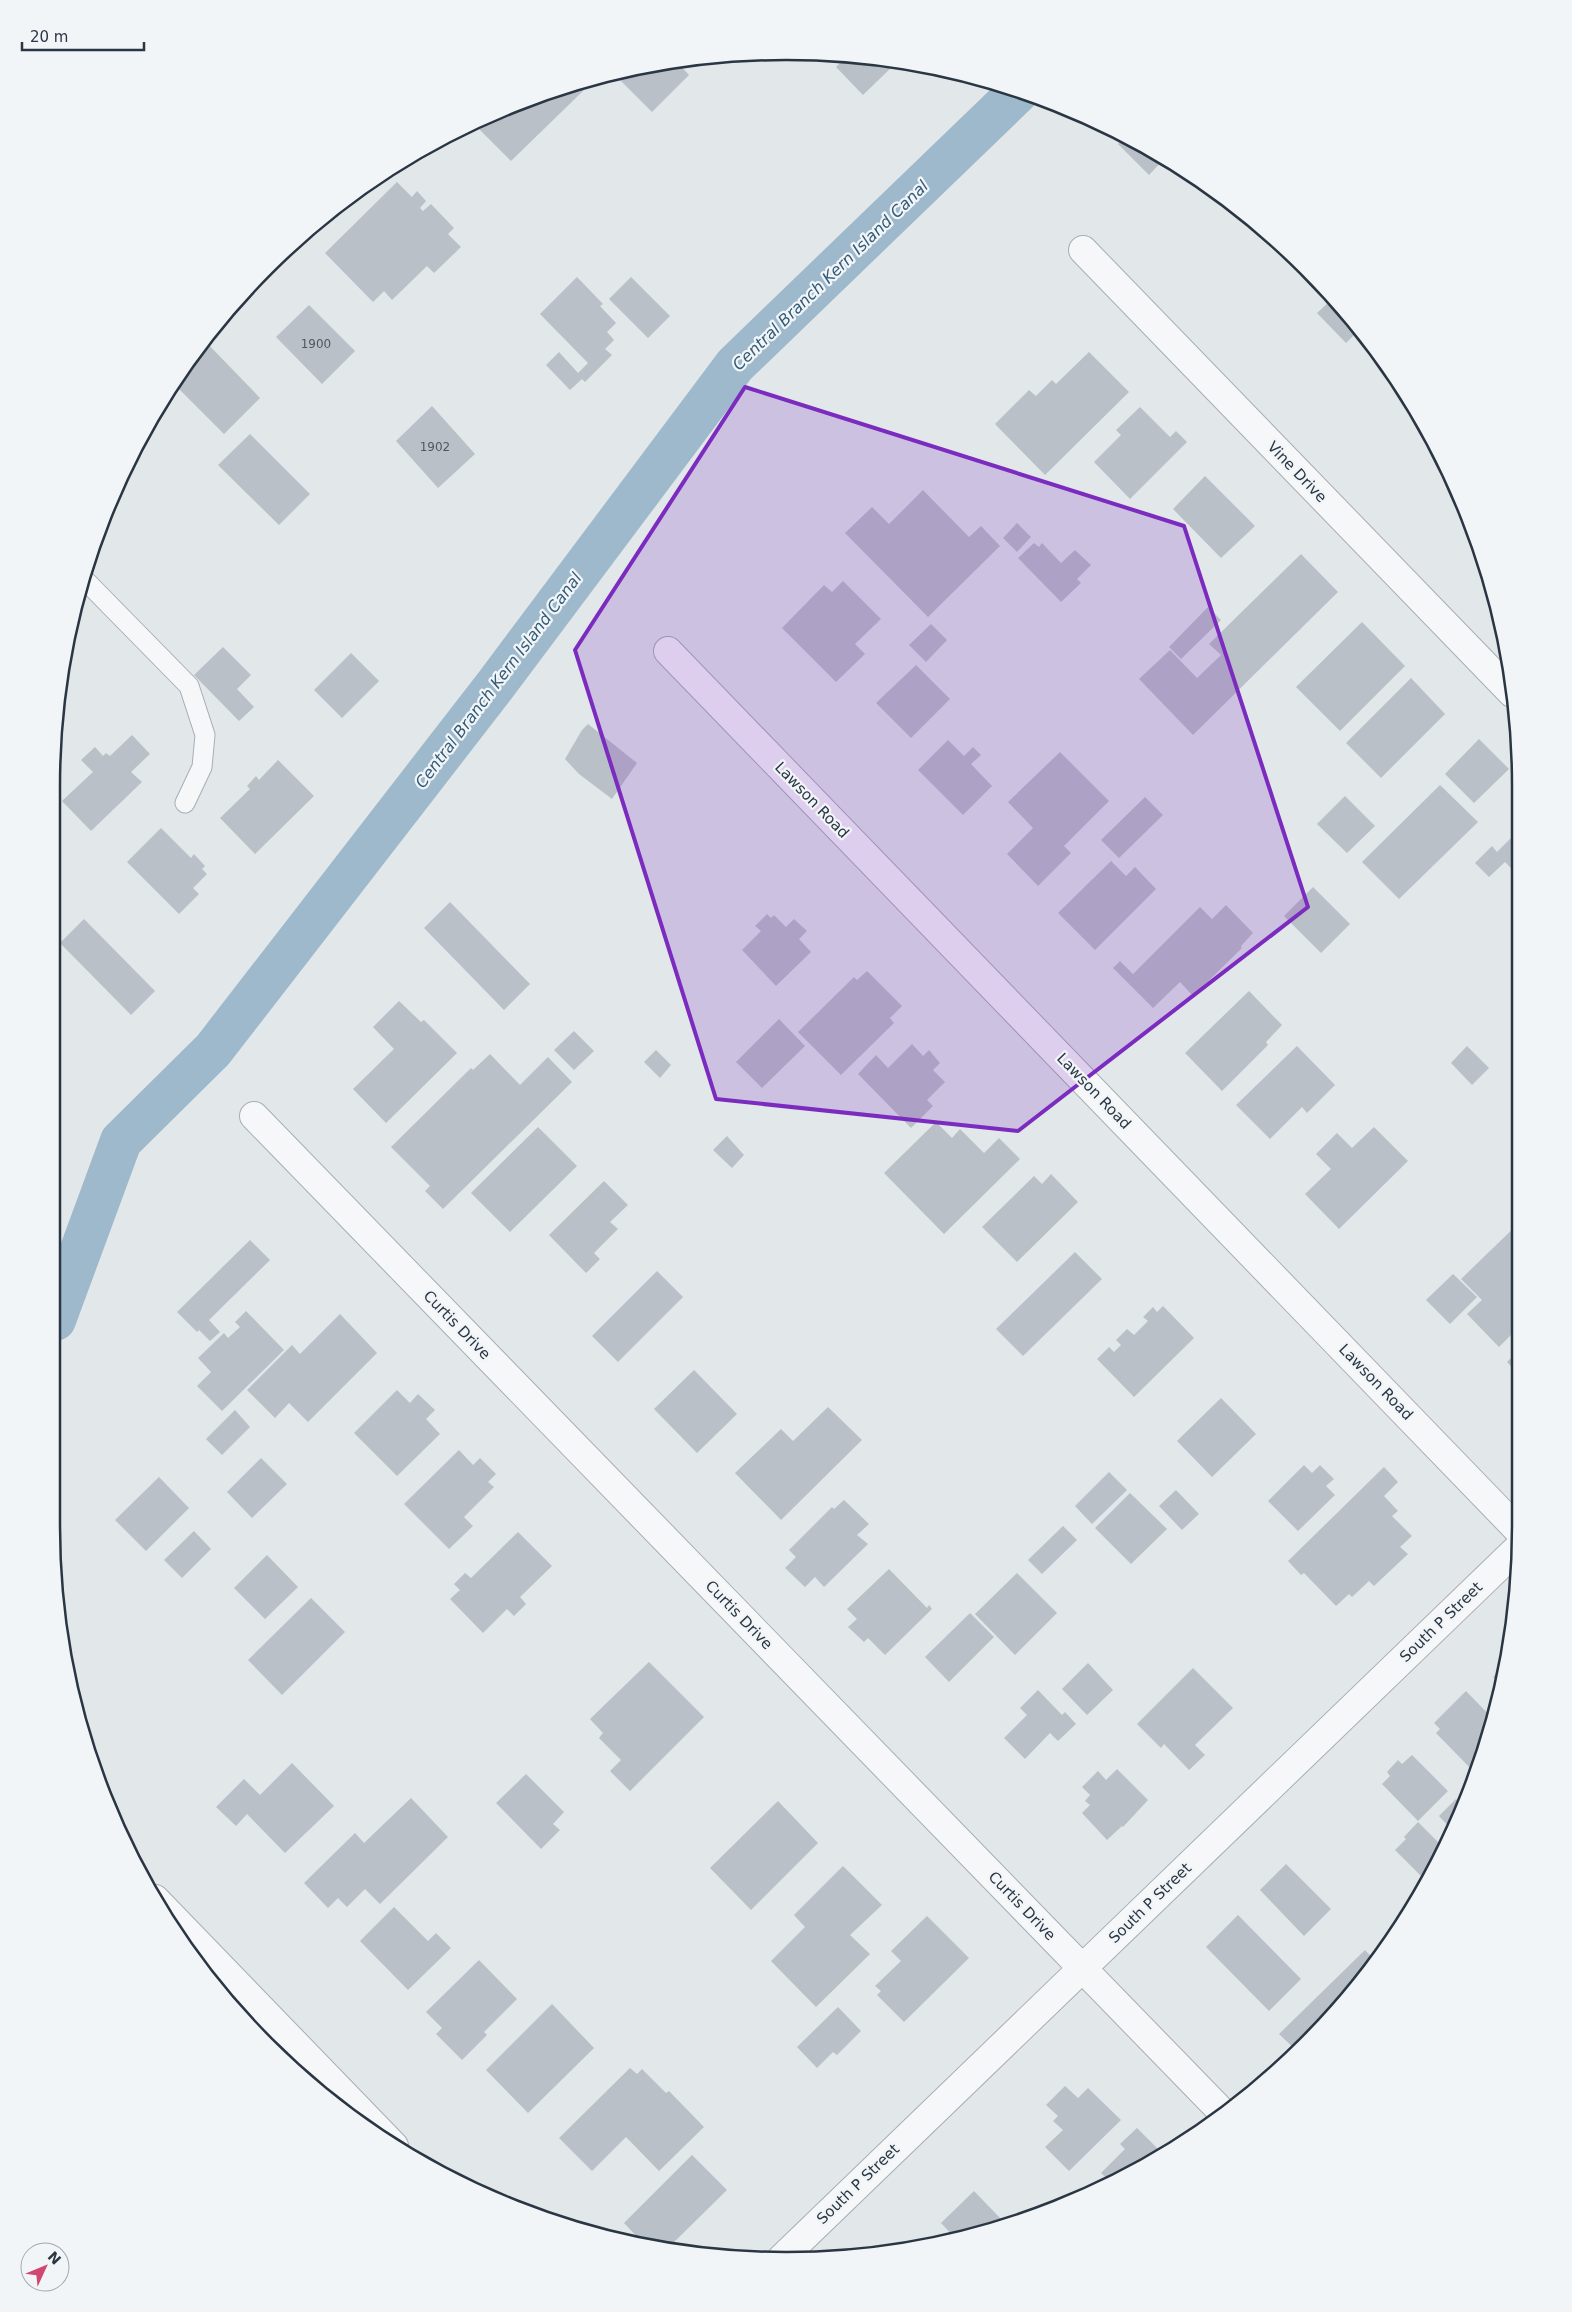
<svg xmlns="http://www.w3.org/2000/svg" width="1572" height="2312" font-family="'DejaVu Sans',sans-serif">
<rect width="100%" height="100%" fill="#e2e7ea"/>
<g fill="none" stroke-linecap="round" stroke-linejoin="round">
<path stroke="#9db9cb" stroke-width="42" d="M55,1320L121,1141L213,1050L497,683L735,365L1018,92"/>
</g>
<g fill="#b9c0c8">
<path d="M846,57L897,62L863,95L836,67Z"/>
<path d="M677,62L689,75L652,112L614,74L642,65Z"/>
<path d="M579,85L584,90L511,161L474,124L505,107Z"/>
<path d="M1125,138L1143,148L1164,159L1149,175L1118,144Z"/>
<path d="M397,182L412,197L417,191L426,201L420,208L423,211L431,204L454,228L448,234L461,247L434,273L427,266L392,300L384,291L373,302L325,253Z"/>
<path d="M577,277L603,304L600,306L616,323L607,332L614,340L605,349L612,355L585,382L582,379L570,390L546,365L559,352L578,373L588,363L540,314Z"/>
<path d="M631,277L670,316L648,338L609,299Z"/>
<path d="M1316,279L1358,331L1346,343L1317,313L1329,302L1311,284Z"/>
<path d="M309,305L355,351L322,384L276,337Z"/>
<path d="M203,339L260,398L224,434L175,385Z"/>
<path d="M1089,352L1129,392L1045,475L995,424L1029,390L1036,396L1052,380L1056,384Z"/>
<path d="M432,406L475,454L438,488L396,441Z"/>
<path d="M1140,407L1170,437L1176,431L1187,442L1130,499L1094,462L1121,435L1116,430Z"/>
<path d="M250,434L310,494L279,525L218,465Z"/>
<path d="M1205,476L1255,526L1221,558L1173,509Z"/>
<path d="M923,490L969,537L981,526L1000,546L928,617L845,533L872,507L889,524Z"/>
<path d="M1017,523L1031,537L1017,552L1003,538Z"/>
<path d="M1034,543L1039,547L1042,543L1061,563L1075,550L1091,565L1077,579L1081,583L1061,602L1018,558Z"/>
<path d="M1301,554L1338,592L1193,735L1139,679L1170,650L1197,678L1221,655L1209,644Z"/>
<path d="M843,581L881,619L855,644L865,654L836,682L782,628L824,585L832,592Z"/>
<path d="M76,605L82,611L71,621Z"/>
<path d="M1208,607L1221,620L1181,659L1169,647Z"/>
<path d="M1362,622L1405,666L1340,731L1296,687Z"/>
<path d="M931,624L947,640L926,662L909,645Z"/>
<path d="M223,647L251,675L237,689L254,707L239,721L194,675Z"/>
<path d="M351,653L379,681L342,718L314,690Z"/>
<path d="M916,665L950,699L911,738L876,703Z"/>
<path d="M1411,678L1445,714L1381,778L1346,743Z"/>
<path d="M588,724L637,763L612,799L579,774L565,759L582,730Z"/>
<path d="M132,735L150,754L131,772L142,782L91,831L62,801L93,772L81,760L95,747L103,756L106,753L110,756Z"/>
<path d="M1479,739L1509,769L1474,803L1445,774Z"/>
<path d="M948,740L964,756L973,747L981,755L971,764L992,786L963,815L918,770Z"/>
<path d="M1060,752L1109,801L1064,846L1071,853L1038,886L1007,854L1033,828L1008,802Z"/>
<path d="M278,760L314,796L255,854L220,818L250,789L247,786L256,776L259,780Z"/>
<path d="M1440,785L1478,822L1399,899L1362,862Z"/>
<path d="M1345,796L1375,826L1347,853L1317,824Z"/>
<path d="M1145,797L1163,815L1119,858L1101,840Z"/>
<path d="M161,828L191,858L194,854L205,866L202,869L207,874L193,888L199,894L179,914L127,862Z"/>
<path d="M1521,828V878L1505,862L1489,877L1475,863L1492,846L1497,852Z"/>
<path d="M1111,861L1126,876L1135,867L1156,889L1095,950L1058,913Z"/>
<path d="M1313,887L1350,924L1321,953L1284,916Z"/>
<path d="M450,902L530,984L504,1010L424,928Z"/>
<path d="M1226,905L1253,933L1241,946L1242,948L1193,996L1180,982L1153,1008L1113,968L1120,961L1133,974L1200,907L1212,919Z"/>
<path d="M767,914L771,918L774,915L786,927L794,919L807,931L799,939L811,952L776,986L742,950L761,931L755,926Z"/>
<path d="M84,919L155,991L131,1015L60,943Z"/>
<path d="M867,971L902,1006L890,1018L894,1023L841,1075L798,1032L854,977L857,980Z"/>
<path d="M1249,991L1282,1025L1266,1042L1268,1045L1222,1091L1185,1053Z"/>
<path d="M399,1001L421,1022L424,1020L457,1053L386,1123L353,1089L394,1049L373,1027Z"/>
<path d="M779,1019L805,1046L762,1088L736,1062Z"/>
<path d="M574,1031L594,1051L574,1070L554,1050Z"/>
<path d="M912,1044L923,1056L929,1050L940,1063L933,1070L945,1082L927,1100L933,1106L911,1128L858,1074L876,1055L888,1068Z"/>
<path d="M1297,1046L1335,1085L1307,1113L1302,1107L1270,1139L1236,1105Z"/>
<path d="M1467,1046L1489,1068L1472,1085L1451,1063Z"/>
<path d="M656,1050L671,1065L660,1078L644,1062Z"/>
<path d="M490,1054L520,1085L548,1057L572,1082L443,1209L425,1191L430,1186L391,1147L471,1068L473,1070Z"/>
<path d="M936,1122L952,1138L960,1129L984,1153L999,1138L1020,1159L944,1234L884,1173Z"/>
<path d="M538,1127L577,1166L510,1232L471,1193Z"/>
<path d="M1374,1127L1408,1161L1339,1229L1305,1194L1331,1169L1316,1154L1337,1133L1352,1148Z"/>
<path d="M727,1136L744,1155L732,1168L713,1150Z"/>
<path d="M1051,1174L1078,1202L1017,1262L982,1227L1034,1176L1042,1184Z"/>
<path d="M604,1181L628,1205L610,1222L618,1229L594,1253L600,1259L586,1273L549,1235Z"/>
<path d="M1521,1221V1325L1499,1347L1467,1314L1482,1300L1461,1279Z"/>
<path d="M250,1240L270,1260L209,1320L220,1332L210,1341L199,1330L197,1332L177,1312Z"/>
<path d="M1075,1252L1102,1279L1023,1356L996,1329Z"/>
<path d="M657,1271L683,1297L618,1362L592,1336Z"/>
<path d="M1453,1274L1477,1297L1450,1324L1426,1300Z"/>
<path d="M1163,1306L1194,1338L1134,1397L1097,1359L1109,1347L1114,1352L1121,1345L1116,1340L1127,1329L1134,1335L1148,1321L1143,1317L1153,1307L1157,1312Z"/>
<path d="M246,1311L284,1350L222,1411L197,1386L211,1372L198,1358L224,1333L228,1338L240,1327L235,1322Z"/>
<path d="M340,1314L377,1353L308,1422L289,1403L275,1418L247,1390L292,1345L300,1354Z"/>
<path d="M1521,1348V1377L1507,1362Z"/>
<path d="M694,1370L737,1414L697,1453L654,1409Z"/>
<path d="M397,1390L410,1403L418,1394L435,1410L426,1419L440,1434L397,1476L354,1433Z"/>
<path d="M1221,1398L1256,1434L1212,1477L1177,1441Z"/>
<path d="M828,1407L862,1440L781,1520L735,1473L781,1429L793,1441Z"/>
<path d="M235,1410L250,1427L222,1455L206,1439Z"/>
<path d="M459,1450L473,1465L480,1458L496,1474L488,1482L494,1487L464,1517L473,1526L449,1549L404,1504Z"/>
<path d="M261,1458L287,1484L252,1518L227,1492Z"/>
<path d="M1304,1465L1312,1473L1320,1465L1334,1479L1326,1486L1335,1495L1298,1531L1268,1501Z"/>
<path d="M1384,1467L1398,1482L1384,1496L1398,1511L1392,1516L1412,1536L1400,1547L1408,1554L1374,1586L1369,1581L1352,1597L1349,1594L1336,1606L1304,1573L1301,1575L1288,1561Z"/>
<path d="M1109,1472L1127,1490L1092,1524L1075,1506Z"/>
<path d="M159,1477L189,1508L146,1551L115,1520Z"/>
<path d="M1176,1490L1199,1514L1182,1530L1159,1506Z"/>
<path d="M1130,1493L1167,1529L1131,1564L1095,1528Z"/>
<path d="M844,1500L869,1524L857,1535L868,1544L824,1587L815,1577L805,1587L785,1568L796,1557L789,1550L832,1507L834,1509Z"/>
<path d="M1063,1526L1077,1540L1042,1574L1028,1560Z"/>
<path d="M194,1531L211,1549L182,1578L164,1560Z"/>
<path d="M518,1532L552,1566L520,1597L526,1604L514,1616L507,1609L483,1633L450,1599L460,1590L454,1584L465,1573L471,1578Z"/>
<path d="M267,1555L298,1587L265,1619L234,1588Z"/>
<path d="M889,1569L927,1608L929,1605L932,1609L885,1655L868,1638L864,1642L848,1627L857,1619L847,1609Z"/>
<path d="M1017,1573L1057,1613L1015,1655L975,1614Z"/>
<path d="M311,1598L345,1632L282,1695L248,1660Z"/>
<path d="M970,1613L994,1637L949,1682L925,1657Z"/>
<path d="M649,1662L704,1717L630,1791L610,1771L621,1760L599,1738L603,1733L590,1719Z"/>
<path d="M1088,1663L1113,1690L1087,1715L1062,1689Z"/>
<path d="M1507,1663V1669L1502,1686L1493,1677Z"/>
<path d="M1193,1668L1233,1708L1195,1745L1205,1755L1189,1770L1164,1744L1161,1748L1137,1724Z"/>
<path d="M1038,1690L1062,1715L1065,1712L1076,1724L1058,1741L1050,1733L1025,1759L1004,1738L1027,1715L1020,1708Z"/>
<path d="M1466,1691L1493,1719L1482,1762L1476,1774L1436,1733L1440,1729L1434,1723Z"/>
<path d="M1412,1755L1448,1791L1418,1821L1382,1784L1390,1776L1387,1772L1398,1760L1402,1764Z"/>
<path d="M292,1763L334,1806L285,1853L247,1814L236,1826L216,1807L244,1779L260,1795Z"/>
<path d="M1117,1769L1148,1800L1123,1827L1122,1826L1107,1840L1082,1813L1090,1805L1085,1801L1090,1795L1082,1787L1098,1771L1106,1780Z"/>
<path d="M526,1774L564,1812L553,1824L560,1830L541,1849L496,1803Z"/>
<path d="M411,1798L448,1837L380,1904L365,1889L347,1907L338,1898L328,1908L304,1883L355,1833L364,1843Z"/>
<path d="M1456,1799L1463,1807L1453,1831L1439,1816Z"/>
<path d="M778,1801L818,1843L751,1910L710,1868Z"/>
<path d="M1418,1822L1446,1850L1440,1859L1422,1877L1395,1850L1406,1839L1404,1837Z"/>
<path d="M1286,1864L1331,1909L1304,1936L1260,1890Z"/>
<path d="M843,1866L882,1905L850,1935L870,1954L816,2007L771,1961L805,1927L794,1915Z"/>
<path d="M1411,1906L1400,1923L1396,1919Z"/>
<path d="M394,1907L428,1941L436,1933L451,1948L408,1990L360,1941Z"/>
<path d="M1238,1915L1301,1979L1269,2011L1206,1947Z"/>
<path d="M927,1916L969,1958L904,2022L877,1995L881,1991L875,1986L901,1961L891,1951Z"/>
<path d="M1365,1950L1376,1962L1369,1973L1298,2052L1279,2034Z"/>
<path d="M479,1960L517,1999L484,2032L487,2035L462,2060L436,2034L442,2028L426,2012Z"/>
<path d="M552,2004L594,2048L528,2113L486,2070Z"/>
<path d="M838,2007L861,2031L837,2055L833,2052L817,2068L797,2047Z"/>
<path d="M630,2068L637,2074L642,2069L666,2093L669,2091L704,2127L659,2171L626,2137L592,2171L559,2138Z"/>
<path d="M1065,2086L1078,2098L1088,2088L1121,2120L1069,2171L1045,2147L1063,2130L1053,2121L1058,2116L1046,2105Z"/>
<path d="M1137,2128L1164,2155L1112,2183L1101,2173L1125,2149L1120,2144Z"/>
<path d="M692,2155L727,2190L668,2248L644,2244L624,2223Z"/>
<path d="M974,2191L1001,2219L992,2228L956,2239L941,2223Z"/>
</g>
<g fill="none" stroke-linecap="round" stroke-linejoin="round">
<defs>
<path id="service" d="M83,578L189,686L205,735L202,767L185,803"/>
<g id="minor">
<path d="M1083,250L1512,693"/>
<path d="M668,651L1520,1532"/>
<path d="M254,1116L1225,2115"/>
<path d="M155,1899L394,2146"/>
<path d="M781,2259L1519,1547"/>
</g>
</defs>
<use href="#service" stroke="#a7aeb5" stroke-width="21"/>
<use href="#minor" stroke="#a7aeb5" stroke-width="30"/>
<use href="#service" stroke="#f5f7f9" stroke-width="19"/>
<use href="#minor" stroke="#f5f7f9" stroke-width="28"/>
</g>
<path fill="#7b2cbf" fill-opacity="0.2" stroke="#7b2cbf" stroke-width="4" stroke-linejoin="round" d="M745,387L1184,526L1308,907L1018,1131L716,1099L575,650Z"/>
<g text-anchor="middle" stroke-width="4.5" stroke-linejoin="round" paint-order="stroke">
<g font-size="12" fill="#4e5864">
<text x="316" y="348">1900</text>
<text x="435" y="451">1902</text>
</g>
<g font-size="15" fill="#2a3643" stroke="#f2f5f8">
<text transform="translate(1297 472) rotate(46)" y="5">Vine Drive</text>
<text transform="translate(812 800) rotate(46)" y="5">Lawson Road</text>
<text transform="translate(1094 1091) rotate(46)" y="5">Lawson Road</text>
<text transform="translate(457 1325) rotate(46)" y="5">Curtis Drive</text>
<text transform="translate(1376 1382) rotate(46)" y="5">Lawson Road</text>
<text transform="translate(739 1615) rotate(46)" y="5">Curtis Drive</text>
<text transform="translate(1441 1622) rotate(-44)" y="5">South P Street</text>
<text transform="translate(1150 1903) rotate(-44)" y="5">South P Street</text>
<text transform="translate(1022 1906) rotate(46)" y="5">Curtis Drive</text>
<text transform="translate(858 2184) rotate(-44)" y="5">South P Street</text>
</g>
<g font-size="16" font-style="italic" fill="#335b77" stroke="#f2f5f8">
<text transform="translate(830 275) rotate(-44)" y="6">Central Branch Kern Island Canal</text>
<text transform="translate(498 680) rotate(-53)" y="6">Central Branch Kern Island Canal</text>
</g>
</g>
<path d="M0 0H1572V2312H0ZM786 60H786A726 726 0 0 1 1512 786V1526A726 726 0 0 1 786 2252H786A726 726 0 0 1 60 1526V786A726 726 0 0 1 786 60Z" fill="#f2f5f8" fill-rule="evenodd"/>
<path fill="none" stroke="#2a3643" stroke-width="2.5" d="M786 60H786A726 726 0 0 1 1512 786V1526A726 726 0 0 1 786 2252H786A726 726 0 0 1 60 1526V786A726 726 0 0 1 786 60Z"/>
<g transform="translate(45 2267) rotate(46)"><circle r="24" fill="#f2f5f8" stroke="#a2a9b0"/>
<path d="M0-4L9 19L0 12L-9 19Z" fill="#d0476f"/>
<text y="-8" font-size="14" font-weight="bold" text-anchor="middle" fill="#2a3643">N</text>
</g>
<path d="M22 42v8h122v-8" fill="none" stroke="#2a3643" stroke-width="2.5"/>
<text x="30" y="42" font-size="15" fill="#2a3643" stroke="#f2f5f8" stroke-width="4" paint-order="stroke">20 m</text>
</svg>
